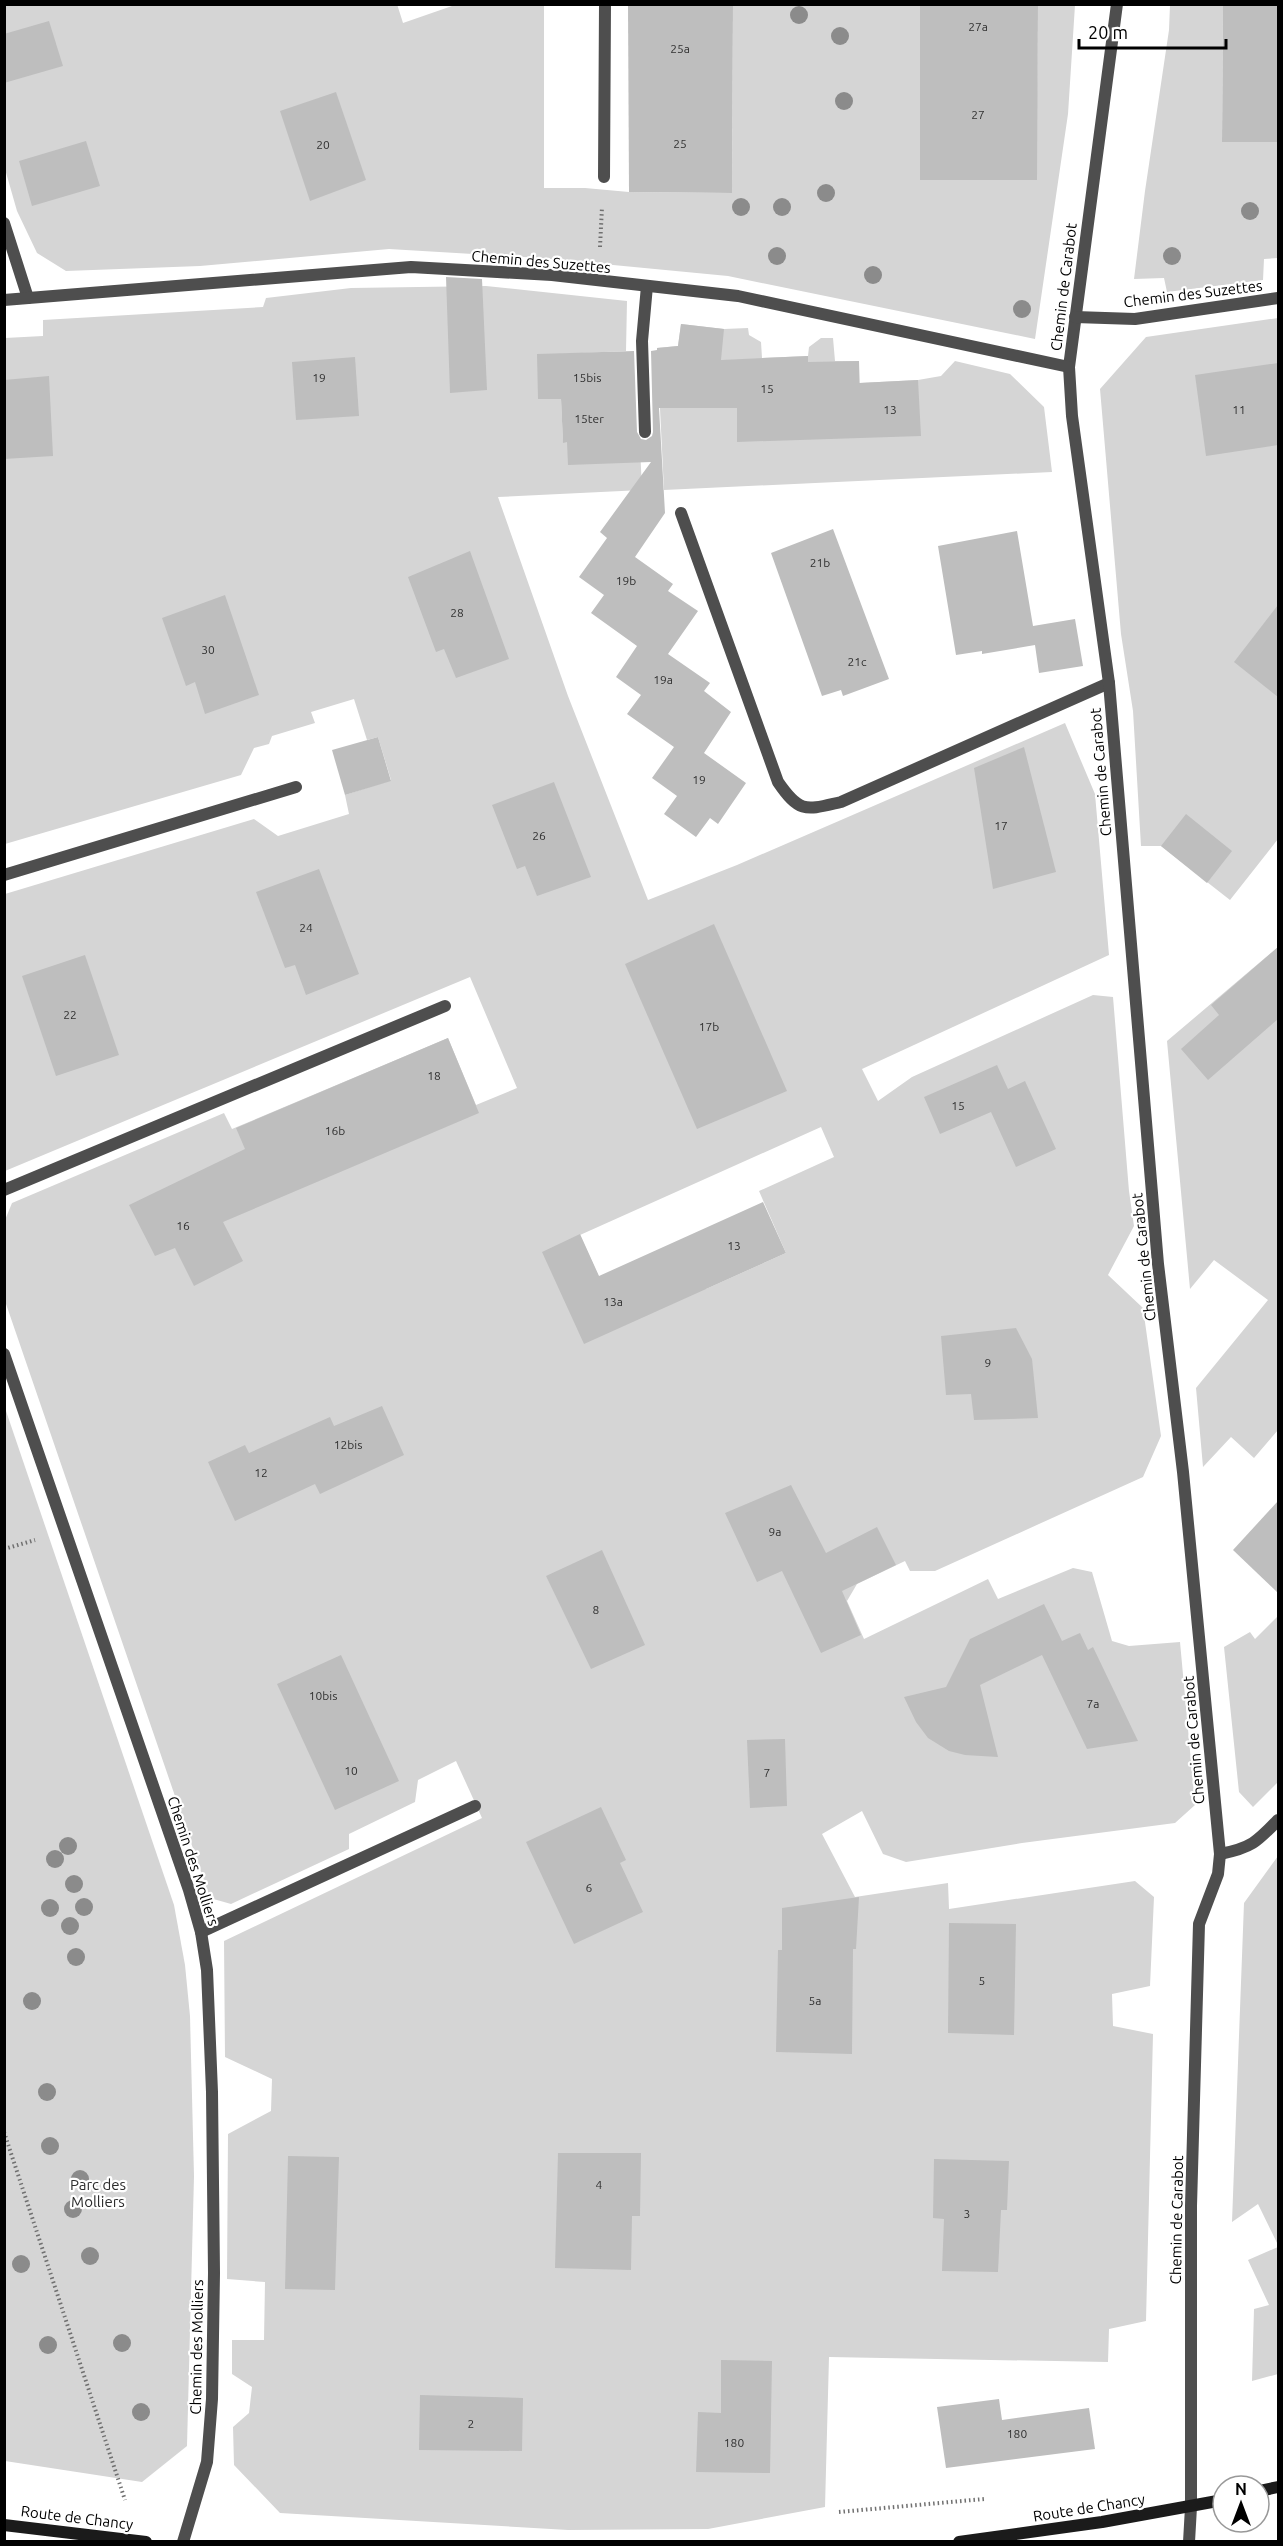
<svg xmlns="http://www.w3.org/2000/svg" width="1283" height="2546" font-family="Ubuntu,sans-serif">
<rect width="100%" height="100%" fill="#fff"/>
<g fill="#d5d5d5" fill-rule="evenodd">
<path d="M397,4L403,23L452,6V5H544V188H585L629,192L732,193L733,5H920V180H1036L1038,5H1075L1068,114L1035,339L728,276L540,258L389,249L200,266L66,271L37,253L17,211L5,169L4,5Z"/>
<path d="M1170,5H1223L1222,141L1278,142V258L1264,259L1263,280L1167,292L1164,278L1134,279L1145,191L1169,30Z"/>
<path d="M486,286L627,301L626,351L559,354L563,442L617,440L640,447L642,490L498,497L568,696L648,900L737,865L1065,723L1095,794L1109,955L862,1069L878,1101L912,1077L1093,995L1113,997L1129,1191L1134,1226L1108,1275L1143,1308L1161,1436L1143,1477L935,1571H910L905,1561L857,1584L847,1601L864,1639L988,1579L998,1599L1073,1568L1092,1572L1112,1641L1129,1646L1180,1642L1195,1805L1175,1823L1022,1843L906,1862L883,1854L862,1811L822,1834L855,1897L948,1883L949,1909L1135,1881L1154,1897L1150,1986L1112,1994L1113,2026L1153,2034L1146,2321L1109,2329L1108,2362L829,2357L825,2507L708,2529L568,2530L280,2513L234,2465L233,2427L249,2413L252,2387L232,2374V2340H264L265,2282L227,2279L228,2134L271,2111L272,2079L225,2057L224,1941L482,1818L456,1761L418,1780L415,1802L349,1834V1849L231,1904L210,1898L5,1301V1220L12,1203L224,1113L232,1129L448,1038L476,1105L517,1088L470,977L5,1171V894L254,819L278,836L349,814L345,795L391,780L378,737L367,740L354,699L311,712L315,723L272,736L269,744L254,748L241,775L5,844V338L43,336V320L263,307L266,298L351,288ZM821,1127L834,1157L759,1191L786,1253L706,1289L599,1277L580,1235Z"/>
<path d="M1278,318V839L1230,900L1161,846H1141L1133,711L1121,634L1100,389L1146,337Z"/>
<path d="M681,324L724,329L748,328L749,335L761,342L762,358L808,356L809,347L821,338H833L835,361H859L860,383L918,380L941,376L955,361L1010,374L1044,407L1052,472L664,490L657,348L678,346Z"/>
<path d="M1278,947V1430L1254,1458L1231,1437L1203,1467L1196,1388L1268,1300L1214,1260L1190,1289L1167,1041Z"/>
<path d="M5,1408L174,1905L185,1965L190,2016L194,2176L187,2446L142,2482L5,2461Z"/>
<path d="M1278,1616V1782L1253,1807L1239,1792L1224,1647L1250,1632L1255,1639Z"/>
<path d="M1278,1856V2245L1258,2204L1232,2222L1244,1903Z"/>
<path d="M1278,2247V2374L1252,2381L1254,2309L1269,2305L1248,2260Z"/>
</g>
<g fill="#bebebe">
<path d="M628,4H733L732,193L629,192Z"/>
<path d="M920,4H1038L1037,180H920Z"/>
<path d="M1223,4H1278V142H1222Z"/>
<path d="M49,21L63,66L4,83V34Z"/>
<path d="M336,92L366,180L310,201L280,111Z"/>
<path d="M86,141L100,186L32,206L19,161Z"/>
<path d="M446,277L482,279L487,390L450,393Z"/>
<path d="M681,324L724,329L721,360L808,356V362L859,361V383L918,380L921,436L737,442V408H659L665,513L635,557L673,584L668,591L698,611L668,654L710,683L704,691L731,712L704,753L746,783L718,824L710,818L696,837L664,814L677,796L652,778L674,747L627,714L641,695L616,677L637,646L591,613L604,595L579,577L607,538L600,532L651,462L568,465L567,442L563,443L561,399H538L537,354L634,351L637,432L641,439L646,440L652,436L653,432L651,351L657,350V348L678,346Z"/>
<path d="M355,357L359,416L296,420L292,362Z"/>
<path d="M1278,363V445L1206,456L1195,375Z"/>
<path d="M49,376L53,456L4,459V380Z"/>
<path d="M833,529L889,679L843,696L841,690L822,696L771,553Z"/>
<path d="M1017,531L1033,626L1075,619L1083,666L1039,673L1035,645L982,654V651L956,655L938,546Z"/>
<path d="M470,551L509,659L456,678L444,649L436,652L408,577Z"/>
<path d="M225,595L259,695L205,714L195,682L186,686L162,618Z"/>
<path d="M1278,605V697L1234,662Z"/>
<path d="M378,737L391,781L345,795L332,750Z"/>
<path d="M1024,747L1056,872L993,889L974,768Z"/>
<path d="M554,782L591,877L537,896L525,866L517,869L492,805Z"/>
<path d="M1186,814L1232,851L1207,883L1161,846Z"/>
<path d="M319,869L359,974L306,995L295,965L285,968L256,892Z"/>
<path d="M714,924L787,1091L697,1129L625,964Z"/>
<path d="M1278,947V1019L1208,1080L1181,1049L1219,1015L1211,1005Z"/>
<path d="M85,955L119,1055L56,1076L22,976Z"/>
<path d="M448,1038L479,1113L223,1222L243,1261L194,1286L175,1248L155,1256L129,1205L245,1149L236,1128Z"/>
<path d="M997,1065L1008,1089L1025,1081L1056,1149L1016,1167L991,1112L940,1134L924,1097Z"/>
<path d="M763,1202L786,1253L584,1344L542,1252L580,1234L599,1276Z"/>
<path d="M1016,1328L1032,1359L1038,1418L974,1420L971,1394L946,1395L941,1336Z"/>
<path d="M382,1406L404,1455L320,1494L315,1484L235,1521L208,1462L245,1445L249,1453L330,1417L334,1426Z"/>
<path d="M791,1485L826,1553L877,1527L896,1565L842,1591L861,1635L821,1653L782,1571L757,1582L725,1513Z"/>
<path d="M1278,1501V1593L1233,1550Z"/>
<path d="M602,1550L645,1645L591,1669L546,1576Z"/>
<path d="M1044,1604L1062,1641L1080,1633L1088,1650L1093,1647L1138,1741L1087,1749L1042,1655L980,1685L998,1757L965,1755L949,1751L928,1738L916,1722L904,1697L946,1687L970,1639Z"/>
<path d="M341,1655L399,1781L335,1810L277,1684Z"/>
<path d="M785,1739L787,1806L750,1808L747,1740Z"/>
<path d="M601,1807L626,1860L620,1863L643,1912L574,1944L526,1842Z"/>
<path d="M859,1897L856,1949H853L852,2054L776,2052L778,1950H782V1908Z"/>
<path d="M949,1923L1016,1924L1014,2035L948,2033Z"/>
<path d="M558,2153H641L640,2216H632L631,2270L555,2268Z"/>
<path d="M288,2156L339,2157L335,2290L285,2289Z"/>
<path d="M934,2159L1009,2161L1007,2210H1001L998,2272L942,2271L944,2219L933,2218Z"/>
<path d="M721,2360L772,2361L770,2473L696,2472L698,2412L721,2413Z"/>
<path d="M420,2395L523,2398L522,2451L419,2450Z"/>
<path d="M999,2399L1002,2420L1089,2408L1095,2449L946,2468L937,2407Z"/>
</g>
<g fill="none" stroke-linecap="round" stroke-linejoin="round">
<g stroke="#707070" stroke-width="4" stroke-dasharray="1.5 3" stroke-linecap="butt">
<path d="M600,247L602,207"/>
<path d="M4,1549L35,1540"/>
<path d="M4,2132L125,2500"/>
<path d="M839,2512L984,2499"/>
</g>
<g stroke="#4e4e4e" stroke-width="12">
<path d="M604,177L605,4"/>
<path d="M4,223L28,298"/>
<path d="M645,432L642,341L647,286"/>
<path d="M681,513L778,782C800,814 806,810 841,802L1109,683"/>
<path d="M4,1190L445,1006"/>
<path d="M201,1932L475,1806"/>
</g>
<g stroke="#4e4e4e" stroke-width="12">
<path d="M1117,4L1069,367L1072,416L1109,683L1158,1264L1183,1472L1220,1854L1218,1874L1199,1924L1191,2206V2507"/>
<path d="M4,300L411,267L552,275L738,296L1069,367"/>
<path d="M1075,317L1135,319L1278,298"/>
<path d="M4,875L296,787"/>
<path d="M4,1354L189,1890L201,1932L207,1970L212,2092L214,2273L212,2399L207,2462L183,2542"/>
<path d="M1220,1854C1251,1848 1257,1842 1278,1820"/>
</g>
<path stroke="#4e4e4e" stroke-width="12" d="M1189,2542L1191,2507"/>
<g stroke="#1b1b1b" stroke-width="12">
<path d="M1259,2491L1278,2487"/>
<path d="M4,2525L146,2542"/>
<path d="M959,2542L1102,2522L1223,2500"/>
</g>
</g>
<g fill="#8b8b8b">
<circle cx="799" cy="15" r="9"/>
<circle cx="840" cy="36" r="9"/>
<circle cx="844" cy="101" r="9"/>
<circle cx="826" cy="193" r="9"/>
<circle cx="741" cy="207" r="9"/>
<circle cx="782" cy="207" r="9"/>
<circle cx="1250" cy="211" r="9"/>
<circle cx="777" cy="256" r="9"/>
<circle cx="1172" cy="256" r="9"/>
<circle cx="873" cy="275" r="9"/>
<circle cx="1022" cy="309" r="9"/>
<circle cx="68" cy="1846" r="9"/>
<circle cx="55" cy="1859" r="9"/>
<circle cx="74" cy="1884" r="9"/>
<circle cx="84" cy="1907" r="9"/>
<circle cx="50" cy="1908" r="9"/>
<circle cx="70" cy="1926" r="9"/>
<circle cx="76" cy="1957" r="9"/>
<circle cx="32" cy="2001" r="9"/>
<circle cx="47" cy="2092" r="9"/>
<circle cx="50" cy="2146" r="9"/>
<circle cx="80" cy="2179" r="9"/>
<circle cx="73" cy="2209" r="9"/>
<circle cx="90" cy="2256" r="9"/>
<circle cx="21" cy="2264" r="9"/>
<circle cx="122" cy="2343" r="9"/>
<circle cx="48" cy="2345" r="9"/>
<circle cx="141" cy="2412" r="9"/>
</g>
<g text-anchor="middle" stroke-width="4.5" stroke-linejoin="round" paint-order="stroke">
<g font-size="12" fill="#303030">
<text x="978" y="31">27a</text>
<text x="680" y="53">25a</text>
<text x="978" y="119">27</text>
<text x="680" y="148">25</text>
<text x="323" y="149">20</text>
<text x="319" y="382">19</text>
<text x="587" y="382">15bis</text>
<text x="767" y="393">15</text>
<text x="890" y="414">13</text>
<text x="1239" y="414">11</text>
<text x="589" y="423">15ter</text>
<text x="820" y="567">21b</text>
<text x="626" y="585">19b</text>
<text x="457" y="617">28</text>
<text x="208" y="654">30</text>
<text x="857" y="666">21c</text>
<text x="663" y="684">19a</text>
<text x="699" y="784">19</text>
<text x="1001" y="830">17</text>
<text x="539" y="840">26</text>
<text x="306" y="932">24</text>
<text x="70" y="1019">22</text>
<text x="709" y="1031">17b</text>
<text x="434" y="1080">18</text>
<text x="958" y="1110">15</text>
<text x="335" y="1135">16b</text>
<text x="183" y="1230">16</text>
<text x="734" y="1250">13</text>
<text x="613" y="1306">13a</text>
<text x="988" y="1367">9</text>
<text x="348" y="1449">12bis</text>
<text x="261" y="1477">12</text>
<text x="775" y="1536">9a</text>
<text x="596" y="1614">8</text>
<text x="323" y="1700">10bis</text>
<text x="1093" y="1708">7a</text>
<text x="351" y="1775">10</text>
<text x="767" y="1777">7</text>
<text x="589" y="1892">6</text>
<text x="982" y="1985">5</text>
<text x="815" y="2005">5a</text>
<text x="599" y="2189">4</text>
<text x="967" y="2218">3</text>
<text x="471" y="2428">2</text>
<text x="1017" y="2438">180</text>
<text x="734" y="2447">180</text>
</g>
<g font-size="15" fill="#000" stroke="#fff">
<text transform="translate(541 262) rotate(5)" y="5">Chemin des Suzettes</text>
<text transform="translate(1064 287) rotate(-83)" y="5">Chemin de Carabot</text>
<text transform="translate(1193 294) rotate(-7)" y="5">Chemin des Suzettes</text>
<text transform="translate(1101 772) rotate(-95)" y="5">Chemin de Carabot</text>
<text transform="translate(1144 1257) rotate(-96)" y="5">Chemin de Carabot</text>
<text transform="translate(1194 1740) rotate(-95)" y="5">Chemin de Carabot</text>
<text transform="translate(193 1861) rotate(72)" y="5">Chemin des Molliers</text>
<text transform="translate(1177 2220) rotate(-89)" y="5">Chemin de Carabot</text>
<text transform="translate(197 2347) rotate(-89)" y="5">Chemin des Molliers</text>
<text transform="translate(1089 2508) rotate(-9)" y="5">Route de Chancy</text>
<text transform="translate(77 2518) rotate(7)" y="5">Route de Chancy</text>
</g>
<g font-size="15" fill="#2c2c2c" stroke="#fff">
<text x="98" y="2190">Parc des<tspan x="98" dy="17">Molliers</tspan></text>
</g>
</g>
<rect width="1283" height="2546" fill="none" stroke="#000000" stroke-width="12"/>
<g transform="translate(1241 2504)"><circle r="28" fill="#ffffff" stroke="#999999" stroke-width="1.5"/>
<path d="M0-4.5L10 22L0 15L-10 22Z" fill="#000000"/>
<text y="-9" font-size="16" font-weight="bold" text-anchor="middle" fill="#000000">N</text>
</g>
<path d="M1079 39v9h147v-9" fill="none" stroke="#000000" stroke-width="3"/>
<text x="1088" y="39" font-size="18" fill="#000000" stroke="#ffffff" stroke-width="4.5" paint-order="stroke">20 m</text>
</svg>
